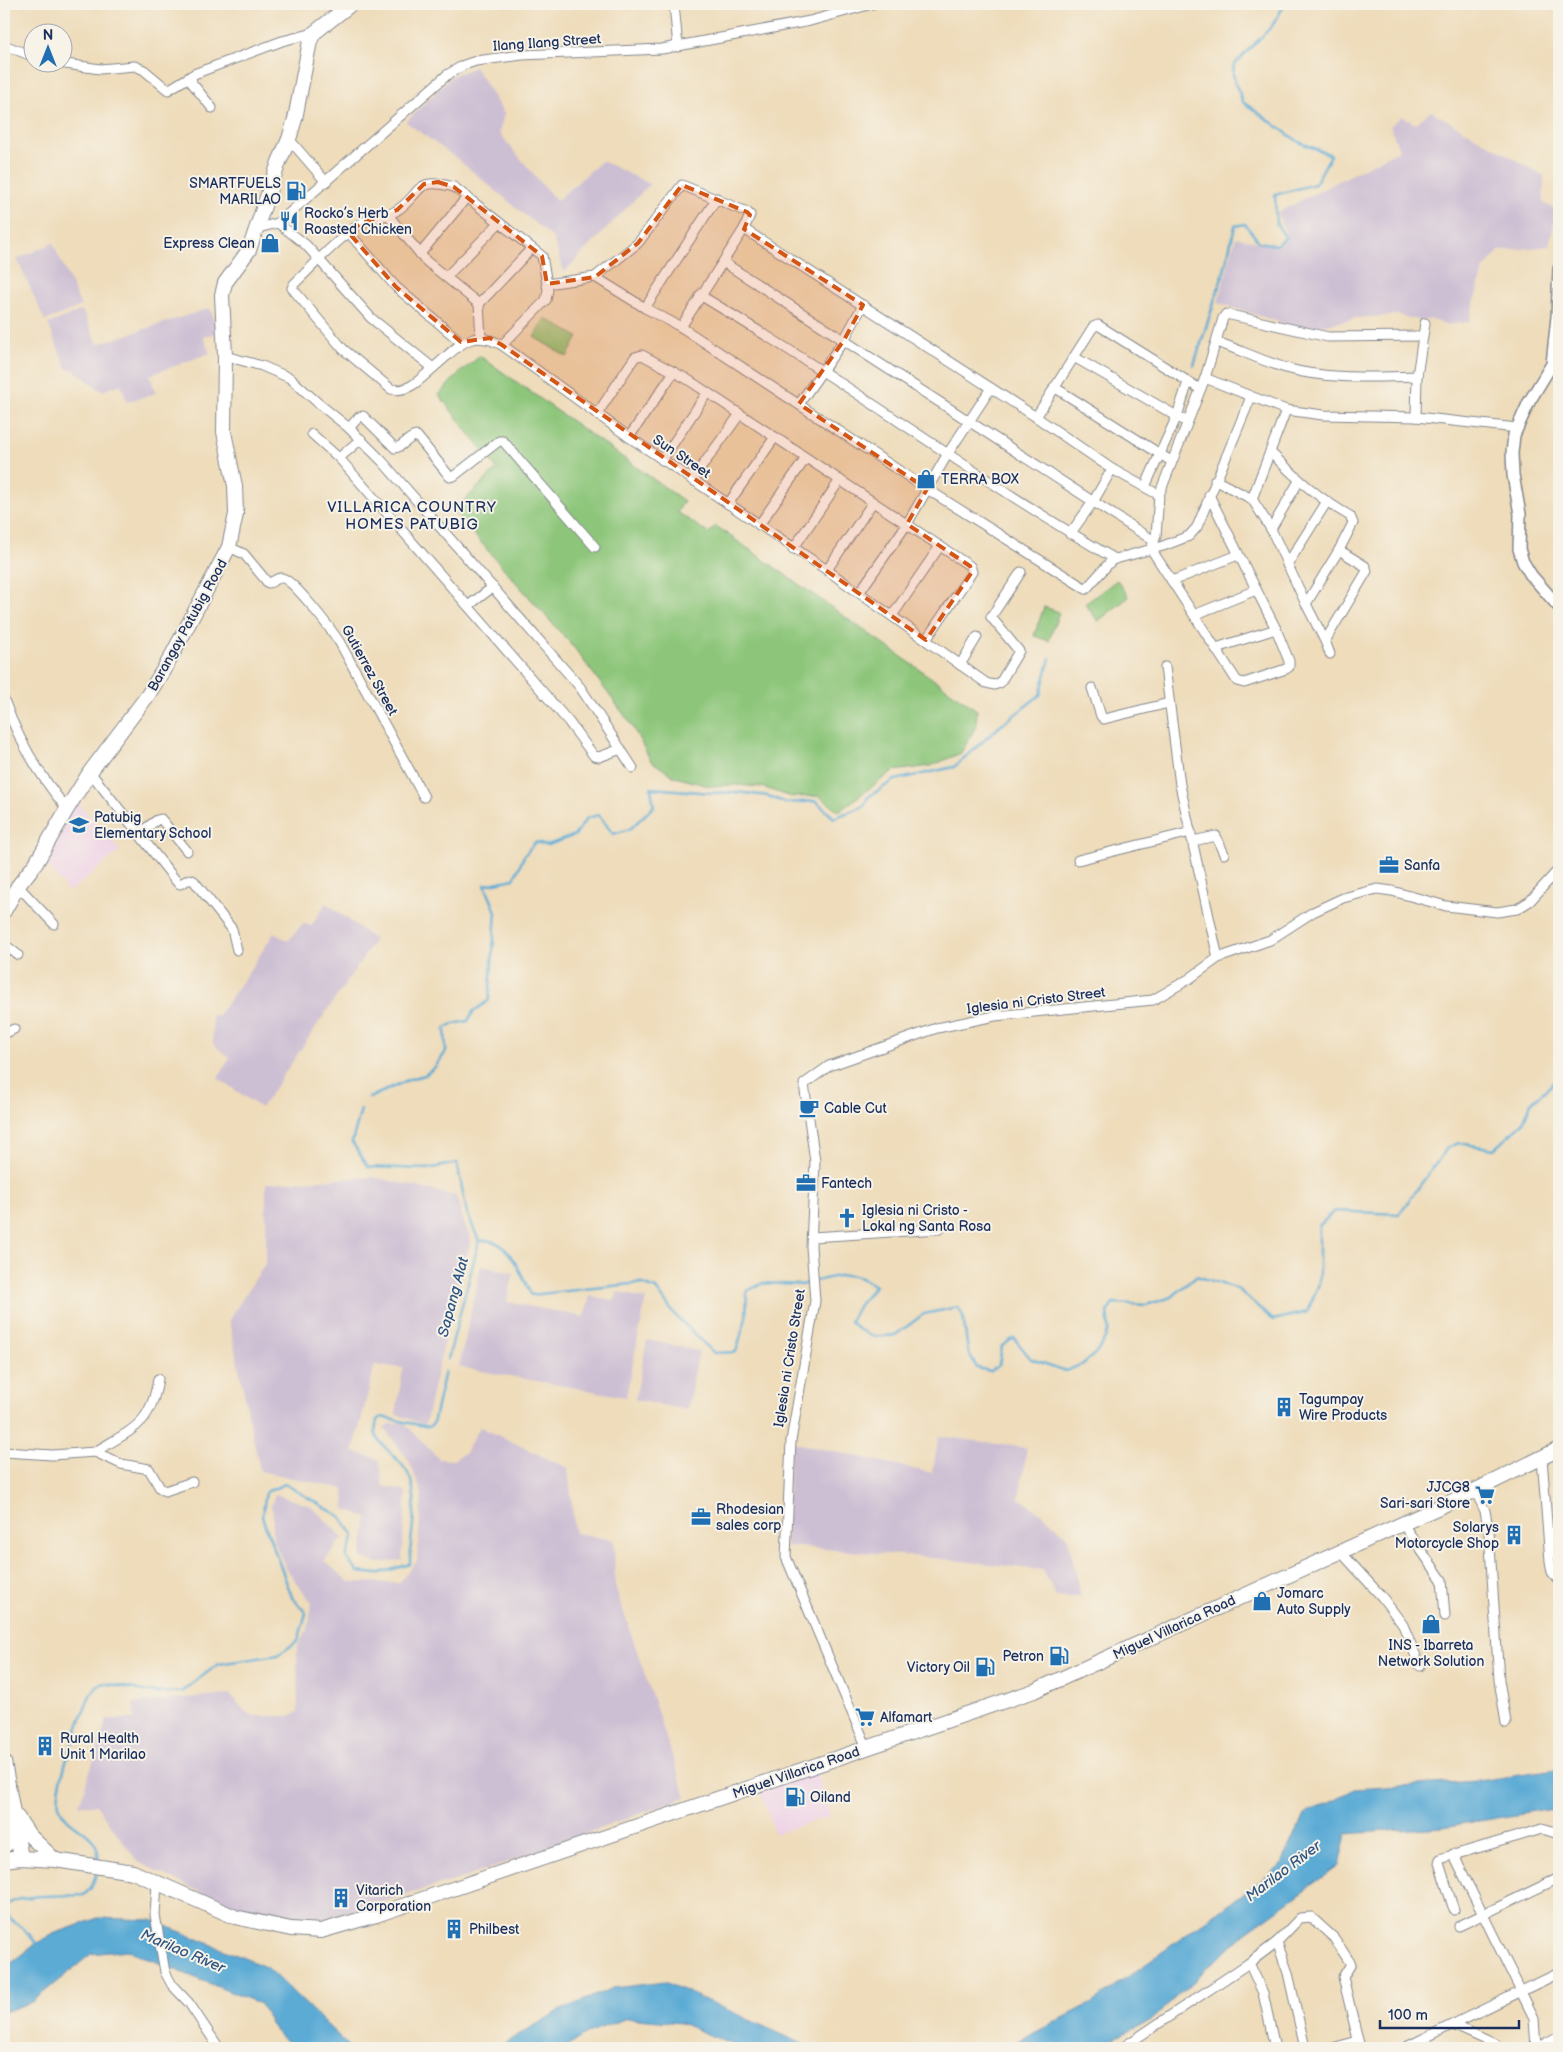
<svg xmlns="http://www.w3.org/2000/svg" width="1563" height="2052" font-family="'Balsamiq Sans',sans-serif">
<rect width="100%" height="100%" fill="#f7f3e8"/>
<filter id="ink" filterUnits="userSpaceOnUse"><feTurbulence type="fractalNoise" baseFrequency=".02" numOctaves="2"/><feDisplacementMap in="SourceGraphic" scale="10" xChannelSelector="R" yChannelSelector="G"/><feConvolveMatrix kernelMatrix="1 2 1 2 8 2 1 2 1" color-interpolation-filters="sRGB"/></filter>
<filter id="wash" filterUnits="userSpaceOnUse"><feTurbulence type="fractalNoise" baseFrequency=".0096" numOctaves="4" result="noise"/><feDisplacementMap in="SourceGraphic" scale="20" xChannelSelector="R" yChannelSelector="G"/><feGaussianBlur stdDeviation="1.12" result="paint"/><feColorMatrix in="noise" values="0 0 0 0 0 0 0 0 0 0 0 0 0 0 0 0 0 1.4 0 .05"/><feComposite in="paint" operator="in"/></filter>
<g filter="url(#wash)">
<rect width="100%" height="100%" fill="#eedcba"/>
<g fill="#eed0e7">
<path d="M75,800L120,851L69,892L43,859Z"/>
<path d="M816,1772L830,1816L775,1834L760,1789Z"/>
</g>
<g fill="#ccbed3">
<path d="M475,67L504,114L499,133L556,201L602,161L650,184L564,272L553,238L456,158L406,122L452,76Z"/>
<path d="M1431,111L1544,176L1543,203L1557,210L1549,246L1499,251L1483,270L1469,322L1445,325L1431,319L1421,321L1398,315L1357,318L1304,330L1218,303L1236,237L1278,247L1288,238L1277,213L1399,150L1390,126L1402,116L1415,124Z"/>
<path d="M53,243L81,306L45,321L17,259Z"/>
<path d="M210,308L219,332L203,337L210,353L150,375L156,393L127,402L121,384L102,391L74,370L67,369L48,324L82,310L98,344Z"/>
<path d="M326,903L375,940L261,1108L218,1078L230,1058L213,1044L212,1014L217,1017L245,978L274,933L288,941L303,923L311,926Z"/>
<path d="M373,1177L456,1196L464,1223L471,1239L438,1367L425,1425L396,1414L403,1368L375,1365L353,1452L379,1459L383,1486L406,1491L402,1560L378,1563L361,1557L367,1517L345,1509L344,1489L260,1471L229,1320L266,1262V1183Z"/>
<path d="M481,1266L514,1273L507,1302L584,1317L590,1296L614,1301L618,1292L646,1299L626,1397L459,1367Z"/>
<path d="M647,1340L699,1351L687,1410L635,1400Z"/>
<path d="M404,1423L439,1459L453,1460L465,1453L480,1427L568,1468L575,1533L614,1540L615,1586L686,1797L470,1876L313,1922L276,1923L248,1915L138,1862L96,1805H79L107,1719H135L133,1703L229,1694L246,1712L254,1716H289L298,1712L297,1647L308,1629L312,1603L286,1568L273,1539V1513L271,1505L275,1494L311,1506L343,1538L324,1561L349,1582L399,1583L417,1561L422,1493L408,1459L384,1428L389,1424Z"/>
<path d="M939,1436L1027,1448L1019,1498L1050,1520L1068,1538L1081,1597H1056L1043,1570L924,1557L786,1546L791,1442L932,1473Z"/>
</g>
<g fill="#8dc67a" stroke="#547a6c">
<path d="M545,318L578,337L567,357L534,337Z"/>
<path d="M480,356L684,501L677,512L708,533L716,526L977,710L976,726L961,753L931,766L893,771L839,811L819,796L792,797L761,787L736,785L709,786L675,777L651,761L631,724L575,649L453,511L497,469L439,395L458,374Z"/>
<path d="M1117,580L1129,597L1098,621L1085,604Z"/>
<path d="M1044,607L1059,612L1049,641L1034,636Z"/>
</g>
<g fill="#5babd5" stroke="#3b6d9a">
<path d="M1555,1770H1559V1808L1442,1827L1346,1834L1339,1866L1245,1933L1149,2022L1093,2048H1005L1092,2003L1281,1866L1304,1815L1355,1789L1478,1781Z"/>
<path d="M98,1918L152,1920L268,1968L351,2048H296L278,2035L260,2004L127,1950L91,1954L32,2002L4,2012V1969L37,1943L56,1933Z"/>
<path d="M665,1982L812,2048H740L681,2023L627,2018L590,2032L563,2048H496L561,2010L613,1988Z"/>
</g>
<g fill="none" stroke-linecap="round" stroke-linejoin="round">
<g stroke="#5babd5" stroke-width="2.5">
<path d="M1194,365L1224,271L1235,226L1245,224L1259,242L1276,245L1286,238L1276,223L1275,195L1315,184L1331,155L1299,142L1243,102L1236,85L1233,74L1234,65L1272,26L1285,4"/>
<path d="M369,1098L410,1079L425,1075L435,1067L446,1052L445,1028L453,1024L468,1021L473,1012L489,1000L496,912L485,885L514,879L524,856L535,842L548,845L575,835L587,818L599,815L613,834L630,829L654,806L651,788L712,793L737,792L768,796L786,803L816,801L834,818L864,806L868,797L895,780L954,767L999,727L1040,695L1050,658"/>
<path d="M361,1109L352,1142L368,1167L427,1169L457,1163L467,1213L479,1241"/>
<path d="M479,1241C483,1241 488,1240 491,1241C510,1244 524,1279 531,1295L640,1283L656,1289L675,1315L714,1353L736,1352L746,1318L747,1291L763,1283L802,1285L811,1282"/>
<path d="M816,1281C841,1275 852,1270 875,1286L859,1305L850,1321L858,1329L874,1337L895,1335L924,1314L958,1307L963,1316L968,1351L977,1368L991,1371L999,1365L1002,1346L1014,1338L1031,1359L1066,1371L1083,1364L1098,1351L1109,1330L1107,1312L1114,1303L1146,1305L1172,1297L1196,1276L1238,1289L1273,1320L1307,1312L1319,1284V1226L1334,1211L1399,1214L1448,1147L1459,1143L1494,1149L1523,1123L1531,1103L1559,1078"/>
<path d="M448,1359L479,1241"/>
<path d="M98,1862C102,1829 66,1831 59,1805C54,1785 82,1717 90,1695L97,1687L104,1683L155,1693L182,1692L218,1664L278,1655L298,1641L306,1613L292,1597L262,1517L266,1492L285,1484L341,1517L354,1536L346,1557L358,1572L377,1574L410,1564C409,1536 420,1504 410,1478C404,1461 382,1449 376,1435C374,1431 376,1425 377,1420L381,1417L429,1427L433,1424L445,1371"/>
<path d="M38,1946L29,1934L6,1915L5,1906C23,1892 61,1897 84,1895L91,1888L97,1872"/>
</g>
</g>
</g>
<g filter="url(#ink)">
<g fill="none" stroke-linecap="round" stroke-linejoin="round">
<defs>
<g id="minor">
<path d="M674,4L678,47"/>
<path d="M4,45L32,56"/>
<path d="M52,62L100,69L135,66L144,70L168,90L191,76"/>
<path d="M212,108L192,83L191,76L194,74L282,41L314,33"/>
<path d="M289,139L326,182"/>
<path d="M388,215L426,261L479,304L481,338"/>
<path d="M278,223L447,75L464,65L476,61L522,55L662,49L810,21L872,4"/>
<path d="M258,228L278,223L306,245L371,318L433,368C458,348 468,327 502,345L629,437L827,570L986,683L994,685L1000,683L1019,651L991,617L1021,572"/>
<path d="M744,229L1036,417L1112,469L1159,495"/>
<path d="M349,233L396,287L461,342"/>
<path d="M420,254L467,197"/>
<path d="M723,262L1154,541"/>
<path d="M446,277L499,223"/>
<path d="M595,277L638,243L682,185L747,212L750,215L744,229L681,327"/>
<path d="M547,284L595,277L645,308L681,327L927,489L1086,589L1112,560L1163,546L1189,536L1197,527L1251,397"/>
<path d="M700,295C741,320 782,345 822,371C920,434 1014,501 1115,559"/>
<path d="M479,304L531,249"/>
<path d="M645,308L717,198"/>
<path d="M1217,342C1240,350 1262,361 1286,368C1327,380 1374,377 1417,376"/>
<path d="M225,356L262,366L290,378L318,403L349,428L382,461L580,687L633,768"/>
<path d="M1074,357L1093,327L1098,325L1200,389"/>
<path d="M433,368C420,379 409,393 391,389L343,349L292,288L294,284C314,265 336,240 360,224C370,217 384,218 396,211C423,194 413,176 454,187L542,256L548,290L546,300L502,345"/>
<path d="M1205,378L1223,318L1226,314L1328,337L1422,336"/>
<path d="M1054,387L1171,461"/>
<path d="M799,404L844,340L863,305"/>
<path d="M597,414L635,357L642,355L687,379L970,566L972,572L926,640"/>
<path d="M1036,417L1074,357L1187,422"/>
<path d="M1416,417L1417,376L1425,323"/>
<path d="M349,428L359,417L363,416L395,448C404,447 408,436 417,436L450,477L454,476L499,441H503L595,547"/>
<path d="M312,434L339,458L568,721L594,756L599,757L621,749"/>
<path d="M629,437L674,372"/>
<path d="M1270,452C1298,479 1316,497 1350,516L1353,523L1339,550L1306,604"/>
<path d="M339,458L361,439"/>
<path d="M662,460L707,393"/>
<path d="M692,480L740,414"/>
<path d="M1215,480L1252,499L1271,529L1306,604L1325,641L1367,571L1365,566L1339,550"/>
<path d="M1145,487L1177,416L1188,382"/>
<path d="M1209,495L1276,629L1289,661V667L1286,669L1244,683L1237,681L1151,549L1156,536L1159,495L1205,378L1286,410L1323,415L1416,417L1517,428"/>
<path d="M1252,499L1286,410"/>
<path d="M728,504L775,437"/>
<path d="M759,525L806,458"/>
<path d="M1271,529L1299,481"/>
<path d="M1070,534L1093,502L1112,469"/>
<path d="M229,547L244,554L268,583C273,583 277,577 282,578C293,579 333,632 340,643L424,797"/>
<path d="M793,549L840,480"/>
<path d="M1287,565L1326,503"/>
<path d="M827,570L873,502"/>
<path d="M1172,581L1238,555"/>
<path d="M859,593L907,524L947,455L991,388"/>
<path d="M468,606L493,587"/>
<path d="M1194,615L1256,590"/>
<path d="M892,616L940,546"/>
<path d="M1325,641L1330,654"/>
<path d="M1216,648L1276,629"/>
<path d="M960,665L977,637"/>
<path d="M1165,667L1180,785L1218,958"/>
<path d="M1092,688L1101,716L1104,719L1169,703"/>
<path d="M4,700C18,740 40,776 67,809"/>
<path d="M90,772L177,882L180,884L190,879L194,881L232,929L237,950"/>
<path d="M138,834L157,820L161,819L187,851"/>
<path d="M1193,841L1216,836L1224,854"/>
<path d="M1078,860L1191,832"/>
<path d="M18,886L54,924"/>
<path d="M4,944L18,955"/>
<path d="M4,1034L14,1029"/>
<path d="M812,1237L940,1229"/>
<path d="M4,1452L52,1455L95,1452L121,1464L149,1469L160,1488L165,1491L192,1482"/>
<path d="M95,1452C132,1429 151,1426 158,1379"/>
<path d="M1542,1458L1550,1561L1552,1572L1559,1581"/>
<path d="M1475,1490L1485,1511L1489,1532L1499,1680L1506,1723"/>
<path d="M1402,1523L1442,1580L1445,1616"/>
<path d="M1340,1551L1382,1597L1403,1625L1420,1666"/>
<path d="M867,1748L786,1557L791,1441L815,1301L811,1246L815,1161L804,1084L829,1066L937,1028L995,1016L1153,1000L1189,979L1218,958L1270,940L1313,912L1343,898L1377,889L1392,891L1446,906L1497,912L1517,909L1530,901L1559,869"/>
<path d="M1453,1854L1534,2018L1536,2048"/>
<path d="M157,1883L155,1915L165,1972L172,1985L189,2003L219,2048"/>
<path d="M1454,1910L1439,1863L1440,1859L1542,1829L1559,1834"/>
<path d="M1459,1926L1559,1878"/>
<path d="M1277,1942L1288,1973L1305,2048"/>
<path d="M1249,1963L1263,1993L1275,2048"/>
<path d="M1453,2025L1497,2045L1498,2048"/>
<path d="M1122,2048L1249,1963L1277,1942L1300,1918L1311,1917L1334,1938L1351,1964L1343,1977L1360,2048"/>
<path d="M1332,2048L1358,2041"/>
<path d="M1404,2048L1559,1973"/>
<path d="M1538,2048L1559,2037"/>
</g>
<path id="tertiary" d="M1559,269L1557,317L1552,364L1529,402L1514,435L1512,453L1513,475L1520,514L1519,549L1523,562L1531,575L1559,607"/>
<g id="secondary">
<path d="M4,911L18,886L36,863L67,809L90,772L148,695L170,659L229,547L236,514L235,486L224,432L225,356L222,295L225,283L249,250L279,162L289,139L295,119L310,41L314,33L351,4"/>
<path d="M4,1762L21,1858"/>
<path d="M17,1817L29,1835L55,1860"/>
<path d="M4,1846L7,1844L12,1822"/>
<path d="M4,1860L21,1858L55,1860L133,1872L235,1917L291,1929L321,1931L376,1915L1034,1691L1470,1493L1559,1449"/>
</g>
</defs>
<use href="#minor" stroke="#84868c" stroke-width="11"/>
<use href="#tertiary" stroke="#84868c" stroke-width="14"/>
<use href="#secondary" stroke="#84868c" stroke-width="16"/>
<use href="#minor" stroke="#fff" stroke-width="9"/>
<use href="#tertiary" stroke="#fff" stroke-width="11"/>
<use href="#secondary" stroke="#fff" stroke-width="14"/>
</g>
</g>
<path fill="#d45514" fill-opacity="0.2" stroke="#d45514" stroke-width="4" stroke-dasharray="10 6" stroke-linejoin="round" d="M438,182L454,187L542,256L547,284L595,277L638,243L682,185L747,212L750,215L744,229L863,305L844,340L799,404L927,489L907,524L970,566L972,572L926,640L502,345L490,338L461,342L396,287L349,233L360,224L397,210L424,184Z"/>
<defs>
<symbol id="fuel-bare" viewBox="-9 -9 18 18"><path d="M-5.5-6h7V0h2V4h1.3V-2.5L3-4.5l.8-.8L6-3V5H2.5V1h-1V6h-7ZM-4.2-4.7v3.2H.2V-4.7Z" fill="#1f6fb2" stroke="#f7f3e8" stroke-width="2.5" paint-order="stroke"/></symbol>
<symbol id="restaurant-bare" viewBox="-9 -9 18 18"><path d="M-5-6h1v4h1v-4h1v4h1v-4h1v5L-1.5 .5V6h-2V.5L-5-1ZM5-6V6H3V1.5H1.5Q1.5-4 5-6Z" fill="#1f6fb2" stroke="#f7f3e8" stroke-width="2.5" paint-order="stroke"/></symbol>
<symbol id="shop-bare" viewBox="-9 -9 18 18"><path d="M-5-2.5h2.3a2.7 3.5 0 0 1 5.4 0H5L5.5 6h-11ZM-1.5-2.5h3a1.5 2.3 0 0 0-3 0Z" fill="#1f6fb2" stroke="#f7f3e8" stroke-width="2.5" paint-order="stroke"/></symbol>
<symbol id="school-bare" viewBox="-9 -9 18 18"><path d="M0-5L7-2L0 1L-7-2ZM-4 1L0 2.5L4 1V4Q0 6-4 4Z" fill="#1f6fb2" stroke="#f7f3e8" stroke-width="2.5" paint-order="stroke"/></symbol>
<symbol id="office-bare" viewBox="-9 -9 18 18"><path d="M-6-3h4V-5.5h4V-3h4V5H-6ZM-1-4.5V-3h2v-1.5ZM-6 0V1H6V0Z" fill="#1f6fb2" stroke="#f7f3e8" stroke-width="2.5" paint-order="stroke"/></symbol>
<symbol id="cafe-bare" viewBox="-9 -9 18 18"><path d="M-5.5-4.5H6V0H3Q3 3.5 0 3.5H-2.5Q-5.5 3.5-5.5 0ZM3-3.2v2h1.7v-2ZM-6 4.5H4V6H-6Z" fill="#1f6fb2" stroke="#f7f3e8" stroke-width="2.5" paint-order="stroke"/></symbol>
<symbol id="church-bare" viewBox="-9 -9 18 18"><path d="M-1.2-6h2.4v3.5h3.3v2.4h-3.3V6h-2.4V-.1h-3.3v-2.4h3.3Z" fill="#1f6fb2" stroke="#f7f3e8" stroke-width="2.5" paint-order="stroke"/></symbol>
<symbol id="building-bare" viewBox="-9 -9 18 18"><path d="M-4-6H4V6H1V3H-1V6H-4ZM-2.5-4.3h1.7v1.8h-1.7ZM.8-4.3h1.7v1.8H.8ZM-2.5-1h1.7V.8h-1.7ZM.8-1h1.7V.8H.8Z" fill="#1f6fb2" stroke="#f7f3e8" stroke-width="2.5" paint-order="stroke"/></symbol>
<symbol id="supermarket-bare" viewBox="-9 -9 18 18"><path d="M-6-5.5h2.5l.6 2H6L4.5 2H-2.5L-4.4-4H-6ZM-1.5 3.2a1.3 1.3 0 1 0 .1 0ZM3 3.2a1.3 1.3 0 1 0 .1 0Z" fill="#1f6fb2" stroke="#f7f3e8" stroke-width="2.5" paint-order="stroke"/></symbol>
</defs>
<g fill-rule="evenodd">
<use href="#fuel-bare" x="282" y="177" width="28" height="28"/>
<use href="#restaurant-bare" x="275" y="207" width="28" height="28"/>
<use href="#shop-bare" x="256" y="229" width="28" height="28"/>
<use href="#shop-bare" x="912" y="465" width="28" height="28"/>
<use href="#school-bare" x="65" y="811" width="28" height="28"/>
<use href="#office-bare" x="1375" y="851" width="28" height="28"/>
<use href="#cafe-bare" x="795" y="1094" width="28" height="28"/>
<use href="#office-bare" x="792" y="1169" width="28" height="28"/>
<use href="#church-bare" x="833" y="1204" width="28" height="28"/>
<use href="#building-bare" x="1270" y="1393" width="28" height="28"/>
<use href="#supermarket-bare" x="1471" y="1481" width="28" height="28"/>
<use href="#office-bare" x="687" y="1503" width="28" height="28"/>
<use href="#building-bare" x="1500" y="1521" width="28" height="28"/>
<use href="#shop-bare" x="1248" y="1587" width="28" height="28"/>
<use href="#shop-bare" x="1417" y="1610" width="28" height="28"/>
<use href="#fuel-bare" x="1045" y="1642" width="28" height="28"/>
<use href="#fuel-bare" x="971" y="1653" width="28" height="28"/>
<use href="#supermarket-bare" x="851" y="1703" width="28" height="28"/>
<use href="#building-bare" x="31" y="1732" width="28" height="28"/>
<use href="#fuel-bare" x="781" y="1783" width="28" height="28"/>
<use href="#building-bare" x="327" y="1884" width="28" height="28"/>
<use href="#building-bare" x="440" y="1915" width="28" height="28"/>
</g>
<g text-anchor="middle" stroke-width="4" stroke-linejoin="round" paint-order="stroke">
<g font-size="14" fill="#1b2f5e" stroke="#f7f3e8">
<text transform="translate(547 42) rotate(-4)" y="5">Ilang Ilang Street</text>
<text transform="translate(682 456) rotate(34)" y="5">Sun Street</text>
<text transform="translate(187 625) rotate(-61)" y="5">Barangay Patubig Road</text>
<text transform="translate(370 670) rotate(61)" y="5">Gutierrez Street</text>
<text transform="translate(1036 1000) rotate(-7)" y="5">Iglesia ni Cristo Street</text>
<text transform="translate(789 1358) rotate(-81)" y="5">Iglesia ni Cristo Street</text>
<text transform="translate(1174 1627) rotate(-25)" y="5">Miguel Villarica Road</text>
<text transform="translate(796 1772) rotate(-19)" y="5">Miguel Villarica Road</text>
</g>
<g font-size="14" fill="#1b2f5e" stroke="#f7f3e8" text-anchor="start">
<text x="281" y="188" text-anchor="end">SMARTFUELS<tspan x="281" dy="16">MARILAO</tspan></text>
<text x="304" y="218">Rocko’s Herb<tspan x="304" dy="16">Roasted Chicken</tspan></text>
<text x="255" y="248" text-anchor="end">Express Clean</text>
<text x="941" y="484">TERRA BOX</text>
<text x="94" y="822">Patubig<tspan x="94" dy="16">Elementary School</tspan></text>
<text x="1404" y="870">Sanfa</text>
<text x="824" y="1113">Cable Cut</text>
<text x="821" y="1188">Fantech</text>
<text x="862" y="1215">Iglesia ni Cristo -<tspan x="862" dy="16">Lokal ng Santa Rosa</tspan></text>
<text x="1299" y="1404">Tagumpay<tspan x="1299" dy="16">Wire Products</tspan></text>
<text x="1470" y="1492" text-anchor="end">JJCG8<tspan x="1470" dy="16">Sari-sari Store</tspan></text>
<text x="716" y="1514">Rhodesian<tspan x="716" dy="16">sales corp</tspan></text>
<text x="1499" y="1532" text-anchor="end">Solarys<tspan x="1499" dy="16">Motorcycle Shop</tspan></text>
<text x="1277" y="1598">Jomarc<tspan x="1277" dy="16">Auto Supply</tspan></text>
<text x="1431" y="1650" text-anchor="middle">INS - Ibarreta<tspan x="1431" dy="16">Network Solution</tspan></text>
<text x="1044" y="1661" text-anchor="end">Petron</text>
<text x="970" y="1672" text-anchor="end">Victory Oil</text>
<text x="880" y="1722">Alfamart</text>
<text x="60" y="1743">Rural Health<tspan x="60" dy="16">Unit 1 Marilao</tspan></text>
<text x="810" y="1802">Oiland</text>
<text x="356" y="1895">Vitarich<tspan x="356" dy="16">Corporation</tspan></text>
<text x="469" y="1934">Philbest</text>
</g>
<g font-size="15" letter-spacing="1" fill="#1b2f5e" stroke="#f7f3e8">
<text x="412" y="512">VILLARICA COUNTRY<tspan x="412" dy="17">HOMES PATUBIG</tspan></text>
</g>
<g font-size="15" font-style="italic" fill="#2e5482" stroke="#f7f3e8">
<text transform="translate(453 1297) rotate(-75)" y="5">Sapang Alat</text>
<text transform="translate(1283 1871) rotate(-37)" y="5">Marilao River</text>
<text transform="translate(183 1951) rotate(23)" y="5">Marilao River</text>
</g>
</g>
<rect width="1563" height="2052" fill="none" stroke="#f7f3e8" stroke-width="20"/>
<g transform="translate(48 48)"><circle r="24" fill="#f7f3e8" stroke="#9fa5b1"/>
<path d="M0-4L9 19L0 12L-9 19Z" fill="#1f6fb2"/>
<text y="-8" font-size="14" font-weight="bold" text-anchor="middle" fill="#1b2f5e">N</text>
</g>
<path d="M1380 2020v8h139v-8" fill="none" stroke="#1b2f5e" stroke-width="2.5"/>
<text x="1388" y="2020" font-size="15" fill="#1b2f5e" stroke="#f7f3e8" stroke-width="4" paint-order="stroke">100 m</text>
</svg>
